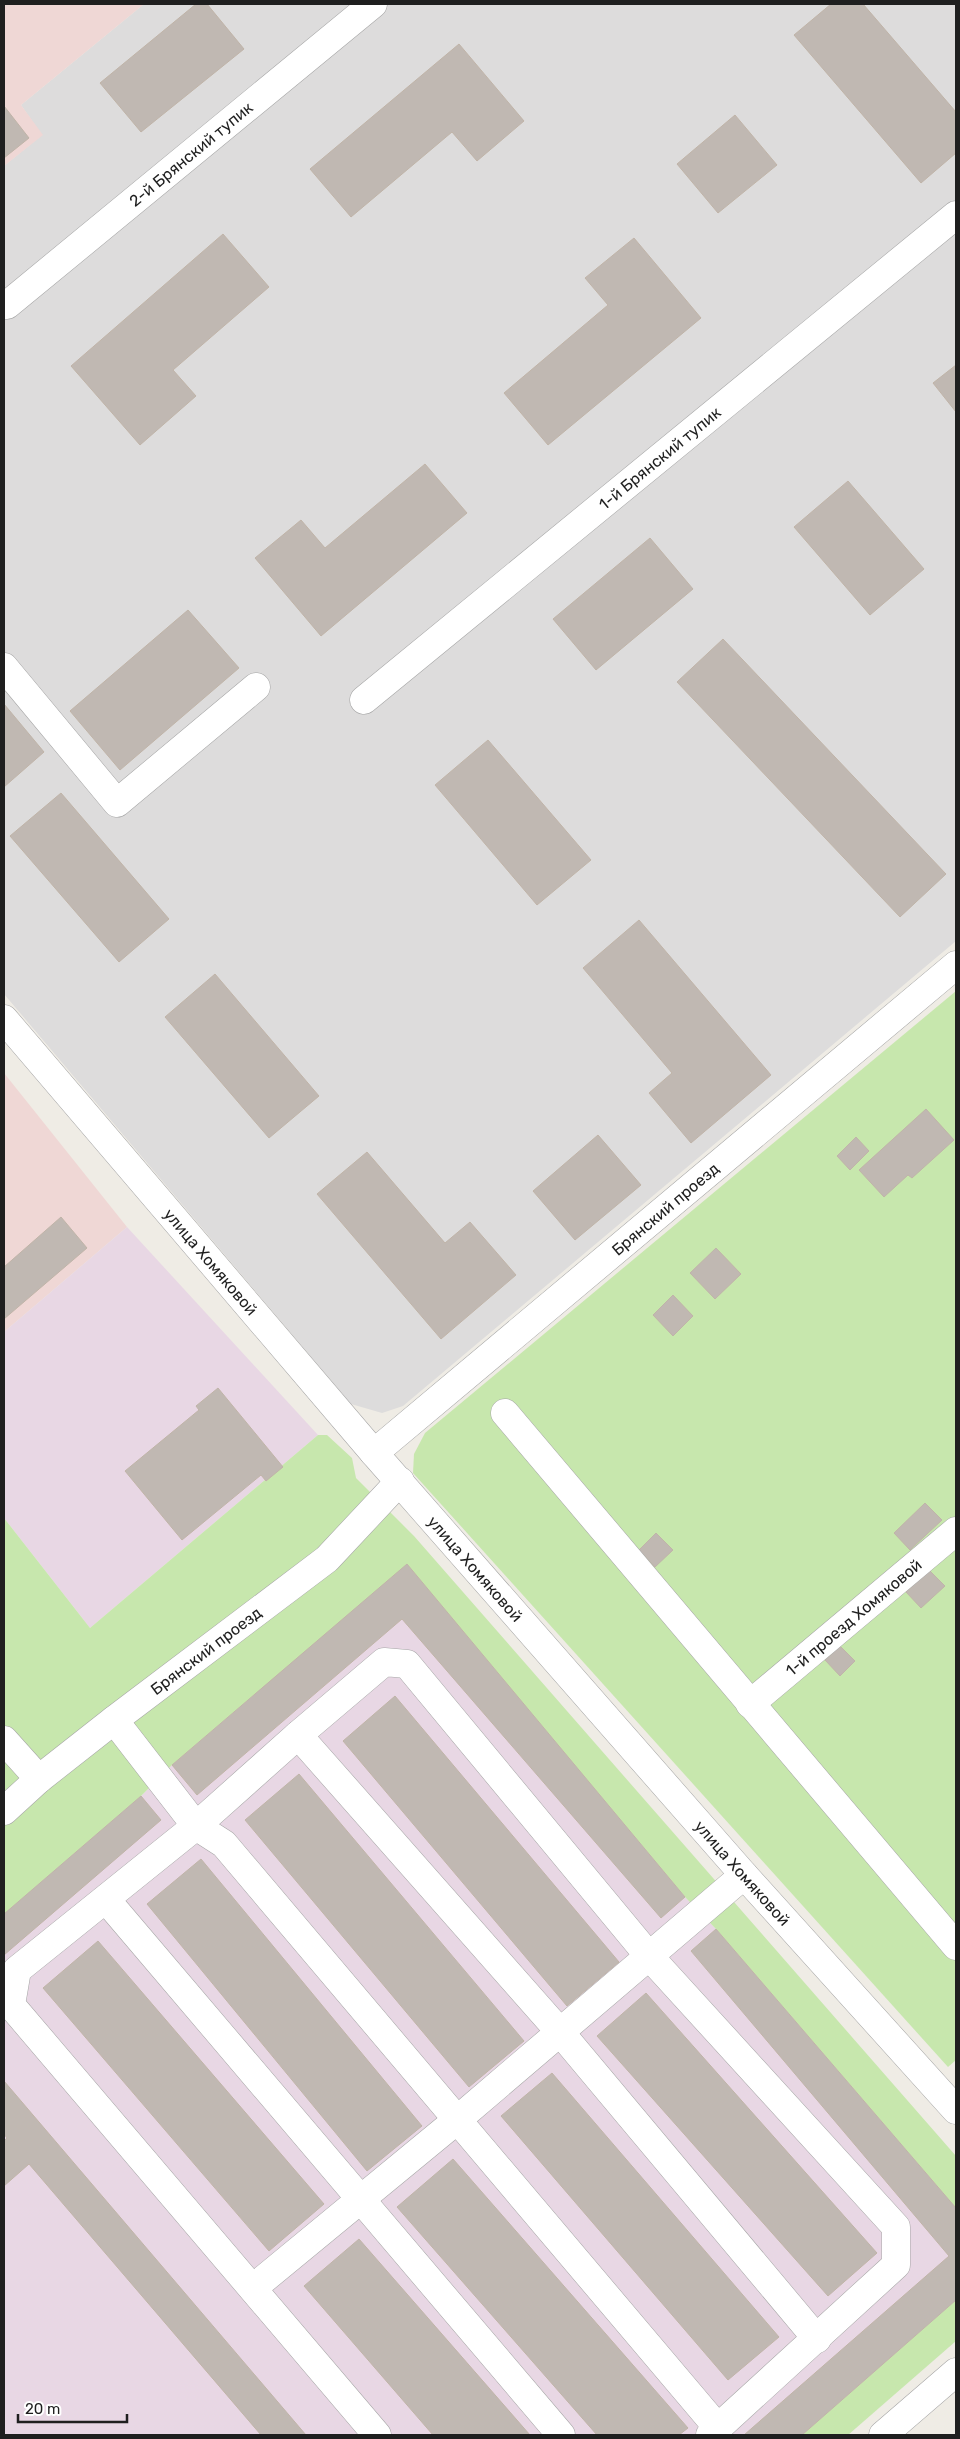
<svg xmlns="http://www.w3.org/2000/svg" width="960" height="2439" font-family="Rubik,sans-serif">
<rect width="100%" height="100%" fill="#efece5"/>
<path fill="#dddcdc" d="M144,4H956V941L403,1406L382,1413L351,1404L4,994V166L42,135L21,105Z"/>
<g fill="#efd7d5">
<path d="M4,4H144L21,105L43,135L4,166Z"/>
<path d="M4,1073L127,1227L4,1332Z"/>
</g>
<g fill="#e8d7e4">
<path d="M127,1227L318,1435L90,1628L4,1518V1332Z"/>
<path d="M407,1564L685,1897L716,1929L956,2208V2300L802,2435H4V1914L141,1796L172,1765Z"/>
</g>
<g fill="#c7e7ad">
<path d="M956,991V2060L948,2067L413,1473L414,1454L425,1433Z"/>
<path d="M318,1435H327L352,1458L356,1478L414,1536L956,2156V2208L716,1929L685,1897L407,1565L172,1765L141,1796L4,1914V1518L90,1628Z"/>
<path d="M956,2300V2341L848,2435H802Z"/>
</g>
<g fill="#c0b8b2" stroke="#c0b4a8">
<path d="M196,4H207L244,49L141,132L100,83Z"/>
<path d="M831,4H863L956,112V153L921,183L794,35Z"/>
<path d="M459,44L524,121L477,161L452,132L351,217L310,169Z"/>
<path d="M4,106L29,138L4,158Z"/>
<path d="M735,115L777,165L718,213L677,164Z"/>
<path d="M223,234L269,287L173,370L196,396L140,445L71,366Z"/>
<path d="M634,238L701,318L548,445L504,393L608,305L585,278Z"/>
<path d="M956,365V412L933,383Z"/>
<path d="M425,464L467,513L321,636L255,558L301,520L325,548Z"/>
<path d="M848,481L924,569L870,615L794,527Z"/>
<path d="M650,538L693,589L596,670L553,619Z"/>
<path d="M188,610L239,668L120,770L70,711Z"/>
<path d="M723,639L946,874L900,917L677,682Z"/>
<path d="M4,704L44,752L4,787Z"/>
<path d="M488,740L591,860L537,905L435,785Z"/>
<path d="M61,793L169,919L119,962L10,836Z"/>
<path d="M639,920L771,1075L691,1143L649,1093L672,1073L583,968Z"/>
<path d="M215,974L319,1096L269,1138L165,1017Z"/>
<path d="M926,1109L954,1140L912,1178L908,1175L884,1197L859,1170Z"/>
<path d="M598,1135L641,1185L575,1240L533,1191Z"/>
<path d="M856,1137L869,1151L850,1170L837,1156Z"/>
<path d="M367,1152L445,1243L470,1222L516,1275L441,1339L317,1194Z"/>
<path d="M61,1217L87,1248L4,1319V1267Z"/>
<path d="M716,1248L741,1274L715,1299L690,1273Z"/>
<path d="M673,1295L693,1316L673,1336L653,1315Z"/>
<path d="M218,1388L283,1467L266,1481L261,1475L182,1540L125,1471L199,1410L196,1406Z"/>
<path d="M925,1503L942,1520L910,1550L894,1533Z"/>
<path d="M656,1533L673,1550L655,1567L639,1550Z"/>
<path d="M407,1564L685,1897L661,1918L402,1619L197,1795L172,1765Z"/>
<path d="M929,1570L945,1586L921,1608L906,1592Z"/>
<path d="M840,1646L855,1661L840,1676L825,1660Z"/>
<path d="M395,1696L619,1962L567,2006L343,1741Z"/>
<path d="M299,1774L524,2041L469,2087L245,1820Z"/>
<path d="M141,1796L161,1820L4,1955V1914Z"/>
<path d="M201,1859L422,2126L367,2171L147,1904Z"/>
<path d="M716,1929L956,2208V2300L802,2435H744L949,2256L691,1951Z"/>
<path d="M98,1941L324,2204L269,2251L43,1988Z"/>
<path d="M646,1993L877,2253L828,2296L597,2036Z"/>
<path d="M552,2073L779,2337L728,2380L501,2116Z"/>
<path d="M4,2081L306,2435H261L29,2164L4,2186V2141L7,2138L4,2134Z"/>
<path d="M453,2159L688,2428L679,2435H597L397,2207Z"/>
<path d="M359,2239L530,2435H433L304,2286Z"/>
</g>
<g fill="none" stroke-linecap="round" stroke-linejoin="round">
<defs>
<g id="minor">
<path id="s1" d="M7,305L373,4"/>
<path d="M4,667L117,803L256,687"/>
<path id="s2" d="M364,700L956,215"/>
<path id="s3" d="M4,1019L374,1453L744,1875L956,2110"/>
<path d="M505,1413L956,1946"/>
<path id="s4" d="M374,1453L956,965"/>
<path id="s5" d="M750,1704L956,1531"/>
<path d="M114,1720L196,1826L224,1844L718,2428"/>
<path d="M298,1735L560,2032L817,2339"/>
<path d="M4,1740L39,1779"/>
<path id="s6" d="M4,1811L39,1779L114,1720L327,1559L400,1481"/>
<path d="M109,1903L561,2435"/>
<path d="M253,2288L457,2120L744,1875"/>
<path d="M377,2435L11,2005L17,1970L196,1826L298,1735L384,1662L407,1664L649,1956L896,2227V2265L710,2435"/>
<path d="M883,2435L956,2372"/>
</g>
</defs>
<use href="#minor" stroke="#a6a6a6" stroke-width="29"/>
<use href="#minor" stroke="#fff" stroke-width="28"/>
</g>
<g text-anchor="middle" stroke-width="4" stroke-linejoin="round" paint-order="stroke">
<g font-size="16" fill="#1f1f1f" stroke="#fff">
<text dy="6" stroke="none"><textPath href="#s1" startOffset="238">2-й Брянский тупик</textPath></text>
<text dy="6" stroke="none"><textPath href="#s2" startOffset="382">1-й Брянский тупик</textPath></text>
<text dy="6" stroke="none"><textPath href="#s4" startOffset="380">Брянский проезд</textPath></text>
<text dy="6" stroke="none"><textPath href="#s3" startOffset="319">улица Хомяковой</textPath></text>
<text dy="6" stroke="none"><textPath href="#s3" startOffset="724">улица Хомяковой</textPath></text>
<text dy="6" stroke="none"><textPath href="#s5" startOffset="135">1-й проезд Хомяковой</textPath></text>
<text dy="6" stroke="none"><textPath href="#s6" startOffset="258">Брянский проезд</textPath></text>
<text dy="6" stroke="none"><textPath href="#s3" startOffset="1129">улица Хомяковой</textPath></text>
</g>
</g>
<rect width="960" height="2439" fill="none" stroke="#1f1f1f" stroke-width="10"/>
<path d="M18 2414v8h109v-8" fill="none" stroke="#1f1f1f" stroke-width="2.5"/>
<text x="25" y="2414" font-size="15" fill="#1f1f1f" stroke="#ffffff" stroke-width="4" paint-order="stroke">20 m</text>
</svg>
